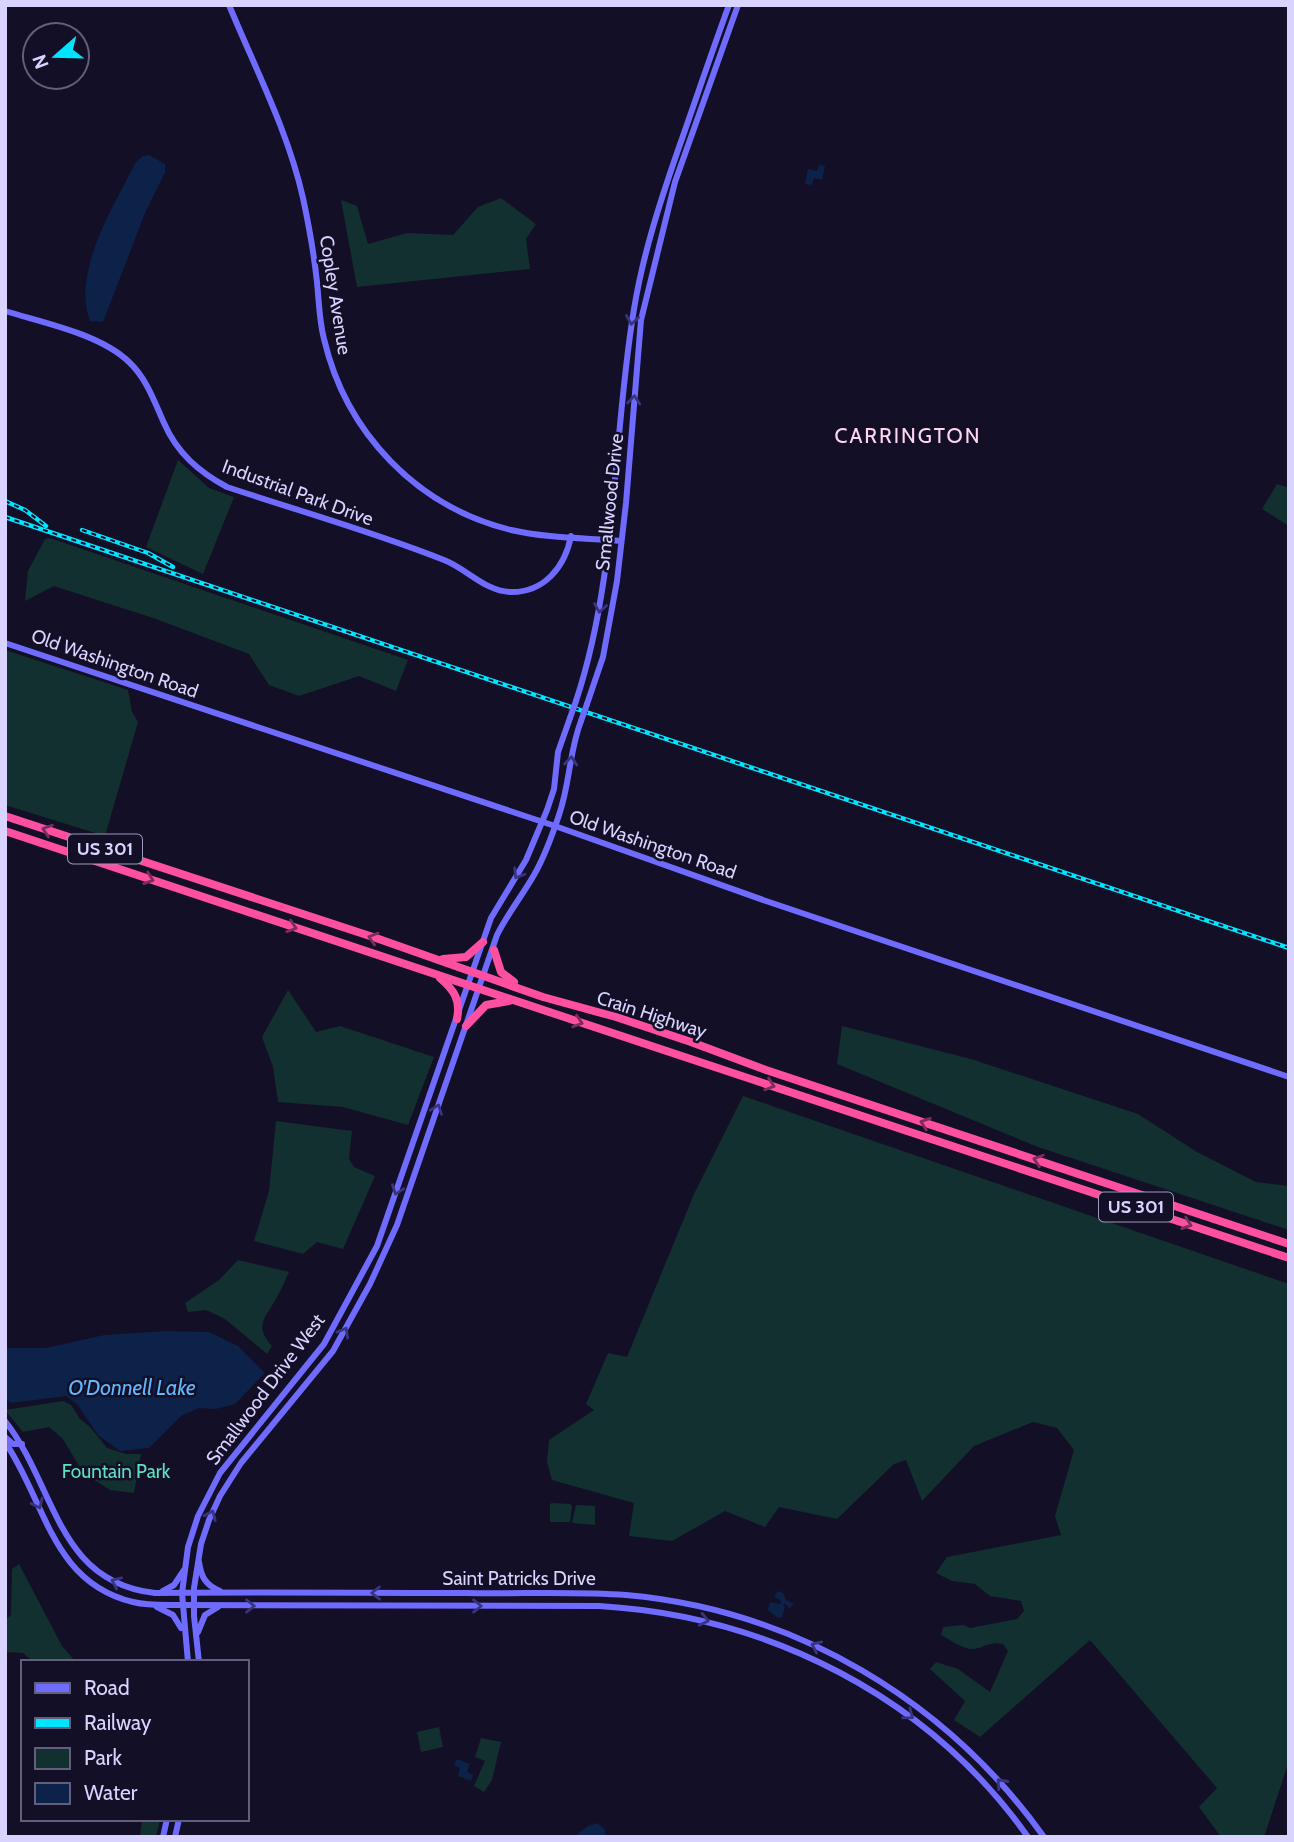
<svg xmlns="http://www.w3.org/2000/svg" width="1294" height="1842" font-family="Cabin,sans-serif">
<rect width="100%" height="100%" fill="#130f26"/>
<g fill="#12302f">
<path d="M501,198L536,224L526,239L530,269L357,287L341,200L357,206L368,244L407,233L453,235L478,207Z"/>
<path d="M178,460L209,488L234,497L203,574L146,547Z"/>
<path d="M1277,484L1289,488V526L1262,509Z"/>
<path d="M50,538L408,660L396,691L359,676L299,696L269,685L249,654L156,619L54,586L25,601L28,571L45,539Z"/>
<path d="M5,650L128,690L132,712L138,722L105,836L5,805Z"/>
<path d="M288,990L316,1032L340,1026L434,1057L408,1125L343,1107L278,1102L273,1067L262,1037Z"/>
<path d="M842,1026L971,1059L1138,1114L1197,1152L1256,1182L1289,1186V1230L1038,1147L837,1064Z"/>
<path d="M743,1096L1289,1284V1761L1264,1837H1221L1199,1807L1217,1788L1090,1640L980,1737L954,1720L965,1701L930,1669L936,1662L958,1669L990,1692L1008,1651L1003,1644C988,1641 987,1647 974,1649C963,1650 951,1640 941,1635L943,1627L963,1625L970,1628L1017,1619L1024,1611L1021,1601L990,1596L975,1584L952,1581L936,1573L947,1557L1061,1535L1055,1516L1074,1450L1057,1428L1033,1422L974,1446L922,1501L906,1460L894,1464L837,1519L779,1507L765,1527L725,1511L672,1541L629,1536L634,1503L552,1480L547,1462L549,1440L594,1410L586,1404L608,1353L627,1357L694,1194Z"/>
<path d="M276,1121L352,1131L349,1159L354,1167L375,1176L343,1249L317,1242L303,1254L254,1241L269,1191Z"/>
<path d="M238,1260L289,1272C285,1280 282,1289 277,1297C266,1318 253,1325 272,1346L267,1354L225,1319L206,1310L188,1312L185,1303L219,1280Z"/>
<path d="M63,1401L71,1405L80,1419L90,1427L107,1448L126,1454H141L134,1493L110,1490L91,1478L79,1466L63,1439L49,1427L23,1432L5,1410Z"/>
<path d="M552,1503L570,1504L572,1506L570,1522H550V1504Z"/>
<path d="M576,1505L595,1506V1525L572,1523Z"/>
<path d="M19,1564L62,1646L76,1662H34L23,1653L5,1652V1620L11,1615L12,1569Z"/>
<path d="M439,1727L443,1747L421,1752L417,1732Z"/>
<path d="M481,1738L501,1742L492,1780L484,1792L474,1786L485,1761L475,1757Z"/>
<path d="M142,1819H160L156,1837H140Z"/>
</g>
<g fill="#0c2248">
<path d="M149,155L165,164V172L145,213L103,322L90,321C71,273 115,204 136,162L143,156Z"/>
<path d="M819,165L825,166L822,180L814,178L812,185L805,184L808,169L817,171Z"/>
<path d="M166,1331L209,1332L238,1346L265,1373L235,1404L216,1409L199,1408L181,1416L149,1448L120,1451L98,1435L77,1404L66,1396L11,1403L5,1398V1348H46L104,1335Z"/>
<path d="M778,1591L783,1593L786,1600L794,1604L789,1609L786,1604H783L785,1607L782,1617L778,1618L768,1610L770,1602L781,1604L780,1600L774,1597Z"/>
<path d="M457,1759L470,1764L467,1772L473,1775L471,1781L458,1776L460,1768L454,1765Z"/>
<path d="M598,1823L605,1830V1837H574L588,1826Z"/>
</g>
<g fill="none" stroke-linecap="round" stroke-linejoin="round">
<g stroke="#6f6bff" stroke-width="6">
<path d="M229,5C255,68 288,131 303,198C309,226 314,254 317,282C319,301 319,320 324,339C346,433 417,507 511,530C546,538 585,538 621,541"/>
<path d="M5,311C44,323 100,334 129,362C147,379 154,401 164,423C177,453 199,472 227,487C299,511 374,532 444,560C467,569 485,591 510,592C544,593 565,567 571,536"/>
<path d="M5,643L555,826L766,901L1289,1077"/>
<path d="M576,701C618,574 612,440 634,309C643,254 660,202 678,150C695,102 711,54 729,5"/>
<path d="M587,704L603,657L617,581L626,503L641,320L675,182L738,5"/>
<path d="M5,1421C56,1486 56,1582 155,1593C259,1592 363,1593 467,1593C520,1594 574,1591 626,1595C795,1610 946,1700 1044,1837"/>
<path d="M5,1437L13,1444H22"/>
<path d="M5,1442C46,1502 51,1582 133,1602C149,1606 165,1605 182,1605L599,1606C769,1616 929,1697 1028,1837"/>
<path d="M199,1562C201,1576 205,1585 220,1591"/>
<path d="M163,1591L174,1585L184,1570"/>
<path d="M157,1607L173,1615L181,1628"/>
<path d="M198,1632L205,1615L218,1607"/>
<path d="M188,1662L182,1593L188,1547L198,1516L220,1473L324,1344L377,1246L491,918L526,860L547,810L554,789L558,752L570,718"/>
<path d="M199,1662L194,1616V1588L201,1544L209,1520L220,1496L241,1463L333,1351L370,1284L397,1225L497,935C508,913 522,896 534,875C545,856 552,836 559,815C570,784 569,752 581,721"/>
<path d="M163,1837L167,1819"/>
<path d="M175,1837L179,1819"/>
</g>
<g stroke="#ff4fa3" stroke-width="8">
<path d="M5,816L376,938L543,997L616,1017L691,1042L766,1070L1289,1244"/>
<path d="M5,831L1289,1258"/>
<path d="M494,950L501,972L514,982"/>
<path d="M443,959L466,957L483,942"/>
<path d="M440,978C454,990 461,1000 457,1019"/>
<path d="M466,1026L486,1005L509,1001"/>
</g>
<defs>
<g id="rail">
<path d="M5,501L25,510L46,526"/>
<path d="M5,517L1289,948"/>
<path d="M82,530L148,553L173,567"/>
</g>
</defs>
<use href="#rail" stroke="#00e5ff" stroke-width="4.5"/>
<use href="#rail" stroke="#130f26" stroke-width="2" stroke-dasharray="5" stroke-linecap="butt"/>
<g stroke="#6f6bff" stroke-width="6">
<path d="M570,718L576,701"/>
<path d="M581,721L587,704"/>
</g>
</g>
<defs><path id="oneway-chevron" d="M-2-3.5L2.5 0L-2 3.5" fill="none" stroke-width="1.6" stroke-linecap="round" stroke-linejoin="round" transform="scale(1.75)"/></defs>
<g stroke="#38347d">
<use href="#oneway-chevron" transform="translate(632 320) rotate(99)"/>
<use href="#oneway-chevron" transform="translate(634 400) rotate(-85)"/>
<use href="#oneway-chevron" transform="translate(600 608) rotate(99)"/>
<use href="#oneway-chevron" transform="translate(571 761) rotate(-85)"/>
<use href="#oneway-chevron" transform="translate(518 874) rotate(122)"/>
<use href="#oneway-chevron" transform="translate(437 1109) rotate(-70)"/>
<use href="#oneway-chevron" transform="translate(397 1190) rotate(109)"/>
<use href="#oneway-chevron" transform="translate(344 1332) rotate(-61)"/>
<use href="#oneway-chevron" transform="translate(38 1504) rotate(65)"/>
<use href="#oneway-chevron" transform="translate(211 1515) rotate(-67)"/>
<use href="#oneway-chevron" transform="translate(116 1582) rotate(-156)"/>
<use href="#oneway-chevron" transform="translate(376 1593) rotate(-180)"/>
<use href="#oneway-chevron" transform="translate(250 1606)"/>
<use href="#oneway-chevron" transform="translate(477 1606)"/>
<use href="#oneway-chevron" transform="translate(704 1620) rotate(13)"/>
<use href="#oneway-chevron" transform="translate(816 1646) rotate(-155)"/>
<use href="#oneway-chevron" transform="translate(909 1715) rotate(37)"/>
<use href="#oneway-chevron" transform="translate(1001 1783) rotate(-132)"/>
</g>
<g stroke="#7d2c5e">
<use href="#oneway-chevron" transform="translate(47 830) rotate(-162)"/>
<use href="#oneway-chevron" transform="translate(149 879) rotate(19)"/>
<use href="#oneway-chevron" transform="translate(292 927) rotate(18)"/>
<use href="#oneway-chevron" transform="translate(373 938) rotate(-163)"/>
<use href="#oneway-chevron" transform="translate(578 1022) rotate(18)"/>
<use href="#oneway-chevron" transform="translate(770 1085) rotate(18)"/>
<use href="#oneway-chevron" transform="translate(925 1123) rotate(-161)"/>
<use href="#oneway-chevron" transform="translate(1038 1160) rotate(-162)"/>
<use href="#oneway-chevron" transform="translate(1187 1224) rotate(19)"/>
</g>
<g text-anchor="middle" stroke-width="5" stroke-linejoin="round" paint-order="stroke">
<g fill="#130f26" stroke="#9e99be" stroke-width="2">
<rect x="68" y="834.5" width="74" height="29" rx="5"/>
<rect x="1099" y="1192.5" width="74" height="29" rx="5"/>
</g>
<g font-size="18" font-weight="bold" fill="#d9d4ff">
<text x="105" y="855">US 301</text>
<text x="1136" y="1213">US 301</text>
</g>
<g font-size="19" fill="#d9d4ff" stroke="#130f26">
<text transform="translate(336 295) rotate(81)" y="7">Copley Avenue</text>
<text transform="translate(298 492) rotate(20)" y="7">Industrial Park Drive</text>
<text transform="translate(609 502) rotate(-84)" y="7">Smallwood Drive</text>
<text transform="translate(115 663) rotate(19)" y="7">Old Washington Road</text>
<text transform="translate(653 844) rotate(19)" y="7">Old Washington Road</text>
<text transform="translate(652 1014) rotate(18)" y="7">Crain Highway</text>
<text transform="translate(265 1389) rotate(-53)" y="7">Smallwood Drive West</text>
<text x="519" y="1585">Saint Patricks Drive</text>
</g>
<g font-size="19" fill="#5fe0c0" stroke="#130f26">
<text x="116" y="1478">Fountain Park</text>
</g>
<g font-size="21" letter-spacing="2" fill="#ffd6f0" stroke="#130f26">
<text x="908" y="443">CARRINGTON</text>
</g>
<g font-size="21" font-style="italic" fill="#62b6ff" stroke="#130f26">
<text x="132" y="1395">O'Donnell Lake</text>
</g>
</g>
<rect width="1294" height="1842" fill="none" stroke="#d9d4ff" stroke-width="14"/>
<rect x="21" y="1660" width="228" height="161" fill="#130f26" stroke="#625e7d" stroke-width="2"/>
<rect x="35" y="1683" width="35" height="10" fill="#6f6bff" stroke="#625e7d" stroke-width="2"/>
<text x="84" y="1695" font-size="21" fill="#d9d4ff">Road</text>
<rect x="35" y="1718" width="35" height="10" fill="#00e5ff" stroke="#625e7d" stroke-width="2"/>
<text x="84" y="1730" font-size="21" fill="#d9d4ff">Railway</text>
<rect x="35" y="1748" width="35" height="21" fill="#12302f" stroke="#625e7d" stroke-width="2"/>
<text x="84" y="1765" font-size="21" fill="#d9d4ff">Park</text>
<rect x="35" y="1783" width="35" height="21" fill="#0c2248" stroke="#625e7d" stroke-width="2"/>
<text x="84" y="1800" font-size="21" fill="#d9d4ff">Water</text>
<g transform="translate(56 56) rotate(250)"><circle r="33" fill="#130f26" stroke="#625e7d" stroke-width="2"/>
<path d="M0-5L12 26L0 18L-12 26Z" fill="#00e5ff"/>
<text y="-10" font-size="19" font-weight="bold" text-anchor="middle" fill="#d9d4ff">N</text>
</g>
</svg>
